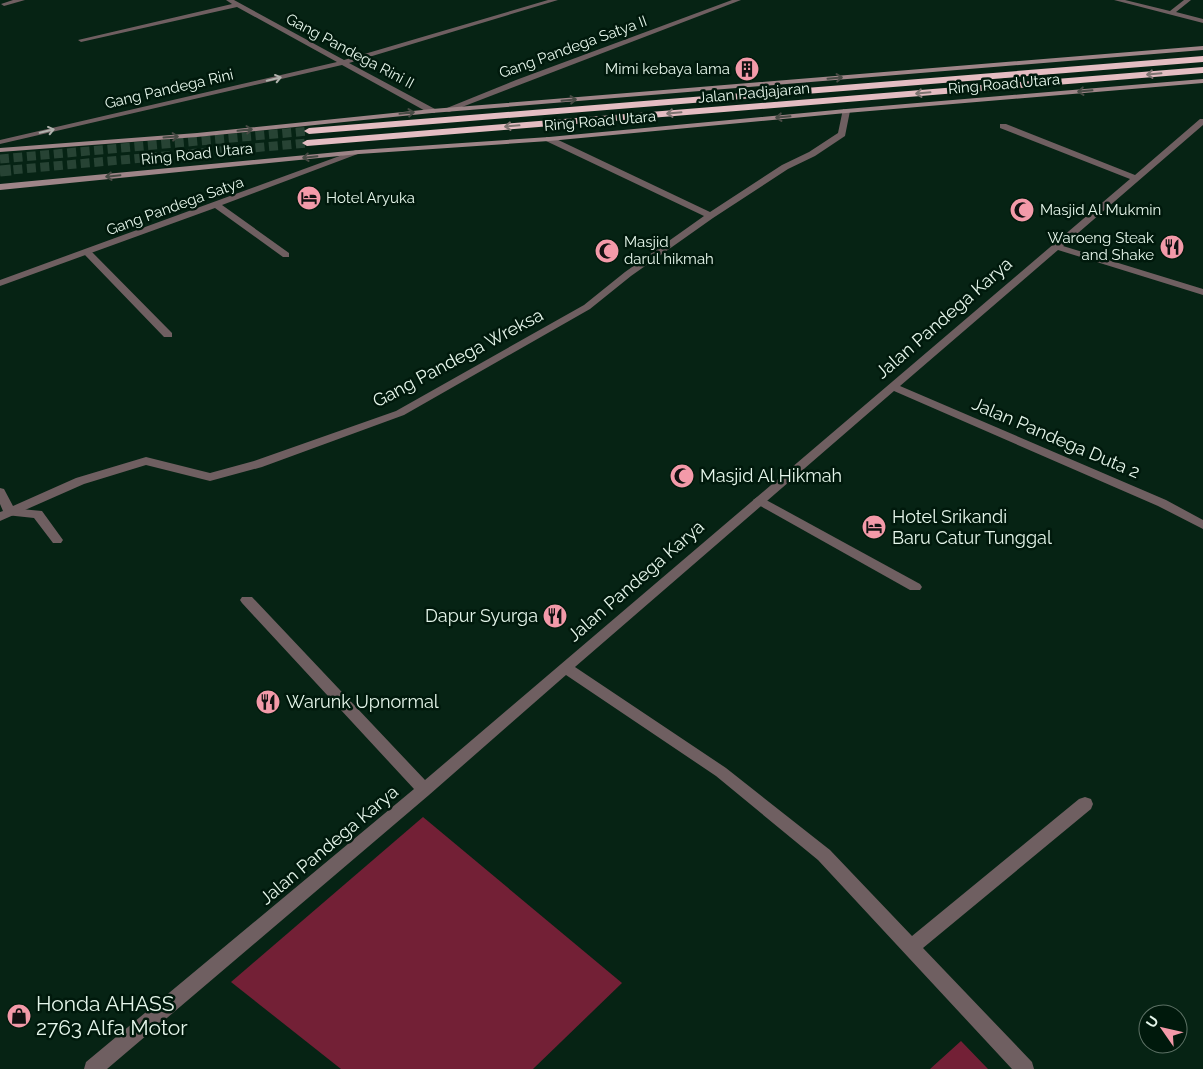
<svg xmlns="http://www.w3.org/2000/svg" width="1203" height="1069" font-family="Raleway,sans-serif">
<rect width="100%" height="100%" fill="#062314"/>
<g fill="#732036">
<path d="M423,817L622,983L533,1069H341L231,982Z"/>
<path d="M961,1041L988,1069H929H930Z"/>
</g>
<g fill="none" stroke-linecap="round" stroke-linejoin="round">
<g stroke="#274334" stroke-width="9" stroke-dasharray="9 4.5" stroke-linecap="butt">
<path d="M0,159L309,131"/>
<path d="M0,171L307,143"/>
</g>
<path stroke="#274334" stroke-width="11" stroke-dasharray="11 5.5" stroke-linecap="butt" d="M0,171L11,170"/>
<g fill="#6f5f61" fill-rule="evenodd">
<path d="M87,249L90,250L172,333V337H164L84,254L82,252Z"/>
<path d="M759,496L920,584L922,587L920,590H910L755,503L753,500Z"/>
<path d="M10,508L42,511L63,540L61,543H53L34,518L6,515L4,512L6,509Z"/>
</g>
<g fill="#6f5f61" fill-rule="evenodd">
<path d="M13,0H25L4,6L1,4Z"/>
<path d="M226,0H234L344,60L548,0H558L349,63L435,109V113H429L342,65L0,144V140L337,62L237,7L81,42L78,40L232,4Z"/>
<path d="M732,0H741L449,112L442,110L516,80Z"/>
<path d="M1114,0H1125L1170,11L1184,0H1191L1176,12L1203,19V23Z"/>
<path d="M843,109L850,111L845,136L815,156L788,169L713,218L631,276L590,309L404,415L262,467L210,481L146,465L84,484L0,521V512L3,511L0,504V488L4,489L13,506L76,478L146,457L210,473L254,461L396,411L584,305L625,272L704,216L546,141V137H552L710,212L782,165L809,152L838,133Z"/>
<path d="M1200,119H1203V125L1063,246L1203,289V295L1058,250L900,386L1166,500L1203,520V529L1158,506L894,391L575,667L726,768L830,850L912,936L1079,799L1085,797L1091,799L1093,804L1091,809L923,948L1032,1062L1034,1069H1012L818,860L716,776L566,675L429,795L107,1069H84L86,1062L414,789L242,603L240,600L242,597H252L425,780L1130,179L1000,128V124H1006L1135,175Z"/>
<path d="M356,150L363,152L222,205L289,253V257H283L215,208L0,286V280Z"/>
</g>
<g fill="#9e8588" fill-rule="evenodd">
<path d="M1203,46V50L432,113L197,137L0,152V148L197,133L432,109Z"/>
<path d="M1203,79V83L846,113L549,141L359,154L0,190V184L359,150L549,137L846,109Z"/>
</g>
<g fill="#e4bdc2" fill-rule="evenodd">
<path d="M1203,56V62L309,134L304,131L309,128Z"/>
<path d="M1203,67V73L307,146L302,143L307,140Z"/>
</g>
</g>
<defs><path id="oneway-shaft" d="M-6 0H5M1.5-3L5.5 0L1.5 3" fill="none" stroke-width="1.6" stroke-linecap="round" stroke-linejoin="round" transform="scale(1.25)"/></defs>
<g stroke="#7d7370">
<use href="#oneway-shaft" transform="translate(1154 74) rotate(175)"/>
<use href="#oneway-shaft" transform="translate(923 93) rotate(175)"/>
<use href="#oneway-shaft" transform="translate(674 113) rotate(175)"/>
<use href="#oneway-shaft" transform="translate(512 126) rotate(175)"/>
</g>
<g stroke="#474a44">
<use href="#oneway-shaft" transform="translate(835 78) rotate(-5)"/>
<use href="#oneway-shaft" transform="translate(1085 91) rotate(175)"/>
<use href="#oneway-shaft" transform="translate(569 100) rotate(-5)"/>
<use href="#oneway-shaft" transform="translate(407 113) rotate(-6)"/>
<use href="#oneway-shaft" transform="translate(783 117) rotate(175)"/>
<use href="#oneway-shaft" transform="translate(245 130) rotate(-6)"/>
<use href="#oneway-shaft" transform="translate(171 137) rotate(-4)"/>
<use href="#oneway-shaft" transform="translate(310 157) rotate(174)"/>
<use href="#oneway-shaft" transform="translate(113 176) rotate(174)"/>
</g>
<g stroke="#b0b2ad">
<use href="#oneway-shaft" transform="translate(274 79) rotate(-13)"/>
<use href="#oneway-shaft" transform="translate(47 131) rotate(-13)"/>
</g>
<defs>
<symbol id="building-disc" viewBox="-11 -11 22 22"><circle r="9.5" fill="#f39aa9" stroke="#00190c"/><path d="M-4-6H4V6H1V3H-1V6H-4ZM-2.5-4.3h1.7v1.8h-1.7ZM.8-4.3h1.7v1.8H.8ZM-2.5-1h1.7V.8h-1.7ZM.8-1h1.7V.8H.8Z" fill="#111"/></symbol>
<symbol id="hotel-disc" viewBox="-11 -11 22 22"><circle r="9.5" fill="#f39aa9" stroke="#00190c"/><path d="M-6-4.5h1.5V1H6V5H4.5V3h-9V5H-6ZM-4 0a1.8 1.8 0 1 1 3.6 0ZM.5 0V-2.5h3Q6-2.5 6 0Z" fill="#111"/></symbol>
<symbol id="mosque-disc" viewBox="-11 -11 22 22"><circle r="9.5" fill="#f39aa9" stroke="#00190c"/><path d="M3.5-4.9A6 6 0 1 0 3.5 4.9A5 5 0 1 1 3.5-4.9Z" fill="#111"/></symbol>
<symbol id="restaurant-disc" viewBox="-11 -11 22 22"><circle r="9.5" fill="#f39aa9" stroke="#00190c"/><path d="M-5-6h1v4h1v-4h1v4h1v-4h1v5L-1.5 .5V6h-2V.5L-5-1ZM5-6V6H3V1.5H1.5Q1.5-4 5-6Z" fill="#111"/></symbol>
<symbol id="shop-disc" viewBox="-11 -11 22 22"><circle r="9.5" fill="#f39aa9" stroke="#00190c"/><path d="M-5-2.5h2.3a2.7 3.5 0 0 1 5.4 0H5L5.5 6h-11ZM-1.5-2.5h3a1.5 2.3 0 0 0-3 0Z" fill="#111"/></symbol>
</defs>
<g fill-rule="evenodd">
<use href="#building-disc" x="733" y="55" width="28" height="28"/>
<use href="#hotel-disc" x="295" y="184" width="28" height="28"/>
<use href="#mosque-disc" x="1008" y="196" width="28" height="28"/>
<use href="#restaurant-disc" x="1158" y="233" width="28" height="28"/>
<use href="#mosque-disc" x="593" y="237" width="28" height="28"/>
<use href="#mosque-disc" x="668" y="462" width="28" height="28"/>
<use href="#hotel-disc" x="860" y="513" width="28" height="28"/>
<use href="#restaurant-disc" x="541" y="602" width="28" height="28"/>
<use href="#restaurant-disc" x="254" y="688" width="28" height="28"/>
<use href="#shop-disc" x="5" y="1002" width="28" height="28"/>
</g>
<g text-anchor="middle" stroke-width="5" stroke-linejoin="round" paint-order="stroke">
<g font-size="15" fill="#e5f6eb" stroke="#00190c">
<text transform="translate(573 47) rotate(-20)" y="5">Gang Pandega Satya II</text>
<text transform="translate(350 51) rotate(28)" y="5">Gang Pandega Rini II</text>
<text transform="translate(1004 84) rotate(-5)" y="5">Ring Road Utara</text>
<text transform="translate(169 89) rotate(-13)" y="5">Gang Pandega Rini</text>
<text transform="translate(754 93) rotate(-5)" y="5">Jalan Padjajaran</text>
<text transform="translate(600 121) rotate(-5)" y="5">Ring Road Utara</text>
<text transform="translate(197 154) rotate(-6)" y="5">Ring Road Utara</text>
<text transform="translate(175 206) rotate(-20)" y="5">Gang Pandega Satya</text>
</g>
<g font-size="15" fill="#e5f6eb" stroke="#00190c" text-anchor="start">
<text x="730" y="74" text-anchor="end">Mimi kebaya lama</text>
<text x="326" y="203">Hotel Aryuka</text>
<text x="1040" y="215">Masjid Al Mukmin</text>
<text x="1154" y="243" text-anchor="end">Waroeng Steak<tspan x="1154" dy="17">and Shake</tspan></text>
<text x="624" y="247">Masjid<tspan x="624" dy="17">darul hikmah</tspan></text>
</g>
<g font-size="18" fill="#e5f6eb" stroke="#00190c">
<text transform="translate(944 318) rotate(-41)" y="6">Jalan Pandega Karya</text>
<text transform="translate(458 358) rotate(-28)" y="6">Gang Pandega Wreksa</text>
<text transform="translate(1056 438) rotate(23)" y="6">Jalan Pandega Duta 2</text>
<text transform="translate(636 581) rotate(-41)" y="6">Jalan Pandega Karya</text>
<text transform="translate(329 845) rotate(-40)" y="6">Jalan Pandega Karya</text>
</g>
<g font-size="18" fill="#e5f6eb" stroke="#00190c" text-anchor="start">
<text x="700" y="482">Masjid Al Hikmah</text>
<text x="892" y="523">Hotel Srikandi<tspan x="892" dy="21">Baru Catur Tunggal</tspan></text>
<text x="538" y="622" text-anchor="end">Dapur Syurga</text>
<text x="286" y="708">Warunk Upnormal</text>
</g>
<g font-size="21" fill="#e5f6eb" stroke="#00190c" text-anchor="start">
<text x="36" y="1011">Honda AHASS<tspan x="36" dy="24">2763 Alfa Motor</tspan></text>
</g>
</g>
<g transform="translate(1163 1029) rotate(304)"><circle r="24" fill="#00190c" stroke="#5c7165"/>
<path d="M0-4L9 19L0 12L-9 19Z" fill="#f39aa9"/>
<text y="-8" font-size="14" font-weight="bold" text-anchor="middle" fill="#e5f6eb">U</text>
</g>
</svg>
